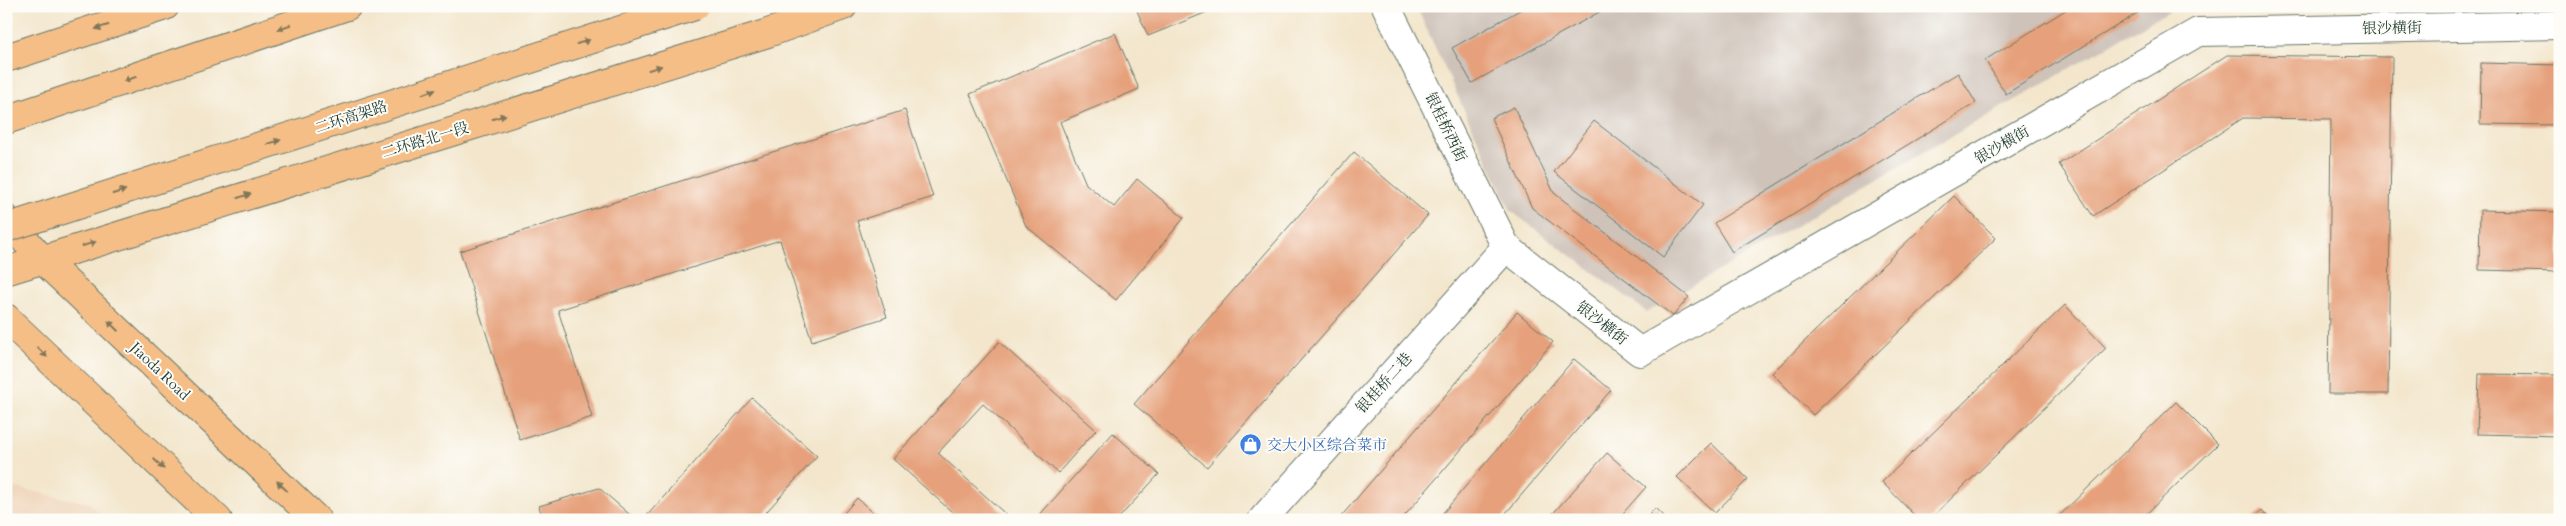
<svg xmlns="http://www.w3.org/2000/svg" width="2566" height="526" font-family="Cardo,'Noto Serif SC',serif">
<rect width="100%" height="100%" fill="#fdfcf7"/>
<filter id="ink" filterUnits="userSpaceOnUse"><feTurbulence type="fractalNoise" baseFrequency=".02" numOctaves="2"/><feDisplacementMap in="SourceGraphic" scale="10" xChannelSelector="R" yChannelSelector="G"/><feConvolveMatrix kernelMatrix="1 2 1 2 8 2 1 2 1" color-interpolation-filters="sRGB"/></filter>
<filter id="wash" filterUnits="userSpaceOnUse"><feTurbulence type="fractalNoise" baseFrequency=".0096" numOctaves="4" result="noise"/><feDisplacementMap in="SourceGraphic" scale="20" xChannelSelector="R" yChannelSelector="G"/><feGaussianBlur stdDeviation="1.12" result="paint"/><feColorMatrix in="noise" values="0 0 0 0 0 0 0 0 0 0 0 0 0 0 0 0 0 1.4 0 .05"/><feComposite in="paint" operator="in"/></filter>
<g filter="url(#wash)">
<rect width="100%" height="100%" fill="#f3e6cc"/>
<path fill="#f0d6bc" d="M6,486L89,503L106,520H6Z"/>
<path fill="#cec2b9" d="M1416,6H2173L2174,8L1647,312L1511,211Z"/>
<g id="blocks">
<g fill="#e6a17b">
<path d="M1135,6H1222L1148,36Z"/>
<path d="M1527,6H1610L1472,83L1452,48Z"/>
<path d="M2072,6H2136L2139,12L2006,94L1985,60Z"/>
<path d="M1115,33L1139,89L1060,122L1086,184L1114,207L1137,179L1184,218L1116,300L1026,226L970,94Z"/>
<path d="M2227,55L2392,57L2388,394H2328L2331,119L2243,118L2093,216L2059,164Z"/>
<path d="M2481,63L2560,65V125L2480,124Z"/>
<path d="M1958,73L1976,103L1732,252L1714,223Z"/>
<path d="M1514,107L1554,193L1689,297L1673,316L1532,208L1491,118Z"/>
<path d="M905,110L933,197L857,221L887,317L812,341L780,240L558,310L592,417L520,440L460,251Z"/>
<path d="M1594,121L1703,205L1663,257L1554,172Z"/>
<path d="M1354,152L1428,215L1207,467L1134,404Z"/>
<path d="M1954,196L1996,238L1813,415L1772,373Z"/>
<path d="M2480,210L2560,212V272L2479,270Z"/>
<path d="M2065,305L2106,348L1929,520H1919L1882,482Z"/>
<path d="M1517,312L1553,342L1401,520H1338Z"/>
<path d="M999,342L1096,430L1058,473L983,404L938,453L1012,520H961L893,459Z"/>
<path d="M1574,359L1611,390L1500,520H1437Z"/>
<path d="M2479,374L2560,375V436L2477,434Z"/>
<path d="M752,398L817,456L759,520H643Z"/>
<path d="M2176,402L2218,444L2140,520H2055Z"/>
<path d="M1113,433L1159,474L1117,520H1035Z"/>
<path d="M1711,443L1748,479L1715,513L1677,477Z"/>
<path d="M1607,453L1646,487L1617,520H1547Z"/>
<path d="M599,488L636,520H543L539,506Z"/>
<path d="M857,498L881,520H838Z"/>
<path d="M1655,508L1667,520H1645Z"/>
<path d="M2262,510L2271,520H2252Z"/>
</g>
</g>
</g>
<g filter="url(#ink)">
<use href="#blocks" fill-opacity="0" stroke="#697869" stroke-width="1"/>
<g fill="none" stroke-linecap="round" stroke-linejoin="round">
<defs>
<g id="minor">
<path d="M1386,6L1506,247L1640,352L2198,32L2560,25"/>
<path d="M1262,520L1506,247"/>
</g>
<g id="major">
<path d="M6,58L165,6"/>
<path d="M6,219L42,259L317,520"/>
<path d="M6,271L768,33L843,6"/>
<path d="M6,318L218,520"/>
</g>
<path id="highway" d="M6,120L347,6"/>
</defs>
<use href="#minor" stroke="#697869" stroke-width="30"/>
<use href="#major" stroke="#697869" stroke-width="30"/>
<use href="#highway" stroke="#697869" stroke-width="30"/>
<use href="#minor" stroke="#fff" stroke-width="28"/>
<use href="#major" stroke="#f6be87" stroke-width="28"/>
<use href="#highway" stroke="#f6be87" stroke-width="28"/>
<defs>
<path id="highway-bridge" d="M6,228L695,6"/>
</defs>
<use href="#highway-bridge" stroke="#697869" stroke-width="30" stroke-linecap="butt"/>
<use href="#highway-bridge" stroke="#f6be87" stroke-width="28"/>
</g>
<defs><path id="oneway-solid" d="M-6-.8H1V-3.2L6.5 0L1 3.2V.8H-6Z" transform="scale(1.25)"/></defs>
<g fill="#807759">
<use href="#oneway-solid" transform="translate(102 27) rotate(162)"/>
<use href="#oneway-solid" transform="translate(284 27) rotate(161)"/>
<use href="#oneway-solid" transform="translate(583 42) rotate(-18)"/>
<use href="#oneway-solid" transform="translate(655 68) rotate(-17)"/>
<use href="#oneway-solid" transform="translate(130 79) rotate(161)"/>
<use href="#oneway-solid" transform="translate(429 92) rotate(-18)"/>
<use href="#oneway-solid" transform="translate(499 117) rotate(-17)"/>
<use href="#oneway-solid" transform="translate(274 142) rotate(-18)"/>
<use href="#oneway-solid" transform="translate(119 192) rotate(-18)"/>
<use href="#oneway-solid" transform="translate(244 196) rotate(-17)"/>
<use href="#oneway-solid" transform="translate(89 244) rotate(-17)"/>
<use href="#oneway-solid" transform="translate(113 326) rotate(-136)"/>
<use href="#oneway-solid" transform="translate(42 352) rotate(44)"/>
<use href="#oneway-solid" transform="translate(159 464) rotate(44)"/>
<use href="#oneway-solid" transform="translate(282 486) rotate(-136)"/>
</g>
</g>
<defs>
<symbol id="shop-disc" viewBox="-11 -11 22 22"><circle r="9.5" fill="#3f7fe0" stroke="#fdfcf7"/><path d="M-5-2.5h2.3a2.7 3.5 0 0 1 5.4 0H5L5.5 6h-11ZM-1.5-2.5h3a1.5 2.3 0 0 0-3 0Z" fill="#fff"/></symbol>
</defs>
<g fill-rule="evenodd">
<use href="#shop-disc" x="1238" y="432" width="25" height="25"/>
</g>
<g text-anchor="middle" stroke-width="4" stroke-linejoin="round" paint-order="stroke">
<g font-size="15" fill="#1f3d34" stroke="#fdfcf7">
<text transform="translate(2392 28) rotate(-1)" y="5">银沙横街</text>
<text transform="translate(351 117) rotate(-18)" y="5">二环高架路</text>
<text transform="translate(1446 127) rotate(64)" y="5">银桂桥西街</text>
<text transform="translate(425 140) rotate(-17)" y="5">二环路北一段</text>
<text transform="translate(2002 145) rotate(-30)" y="5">银沙横街</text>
<text transform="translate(1602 323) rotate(38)" y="5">银沙横街</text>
<text transform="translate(160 371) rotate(44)" y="5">Jiaoda Road</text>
<text transform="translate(1384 383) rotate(-48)" y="5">银桂桥二巷</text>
</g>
<g font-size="15" fill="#366cbe" stroke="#fdfcf7" text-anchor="start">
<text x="1267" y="450">交大小区综合菜市</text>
</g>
</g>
<rect width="2566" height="526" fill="none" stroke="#fdfcf7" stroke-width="25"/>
</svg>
